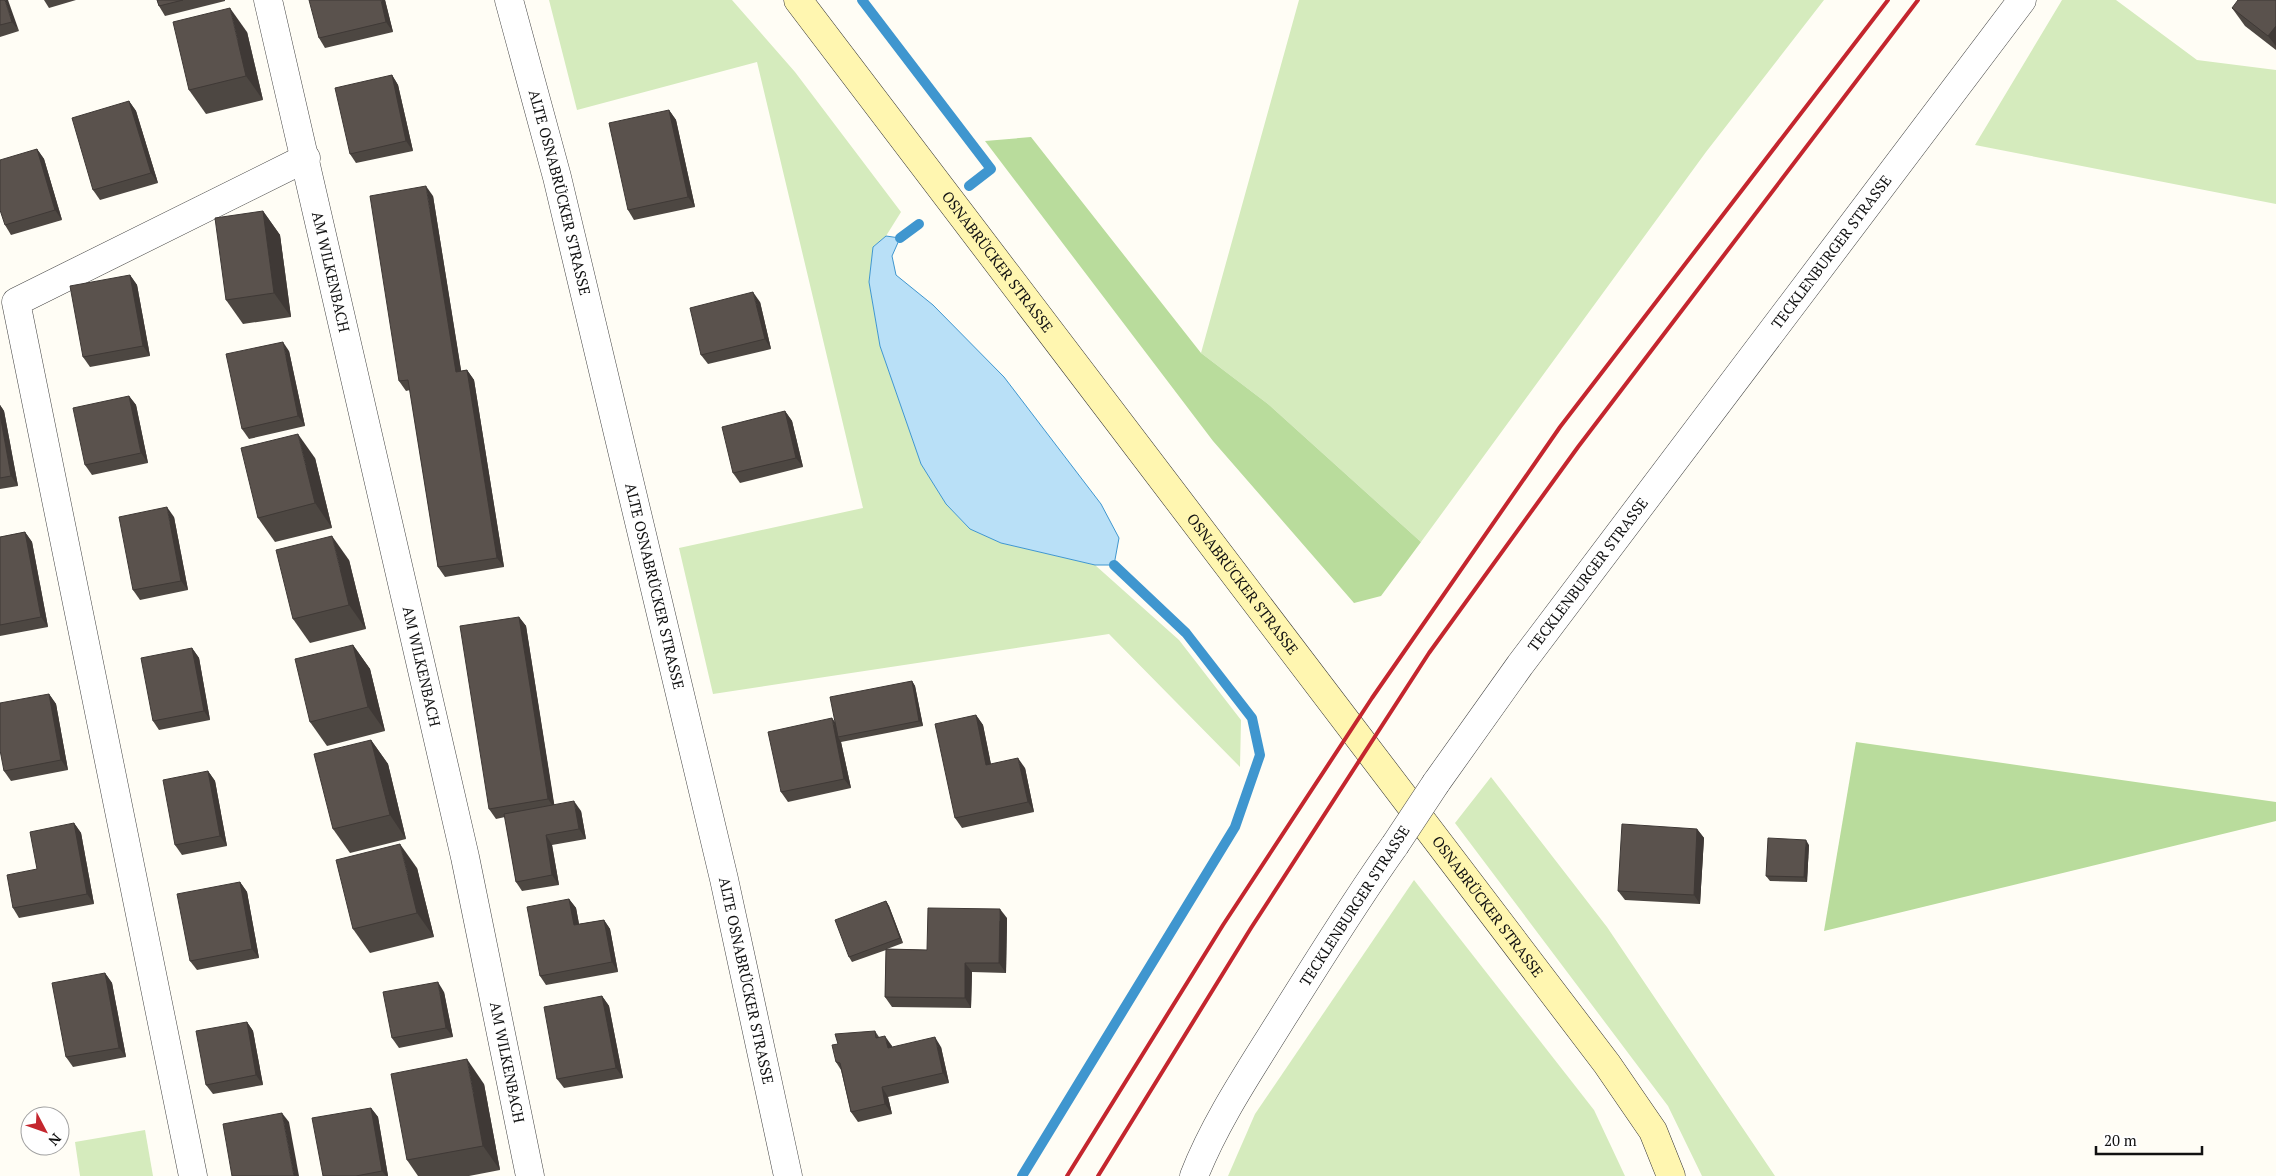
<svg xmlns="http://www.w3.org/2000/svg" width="2276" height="1176" font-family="'PT Serif',serif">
<rect width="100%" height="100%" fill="#fffdf5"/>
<g fill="#d5ebbd">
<path d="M549,0H732L795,72L901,212L886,236L873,247L869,282L880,346L921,464L946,504L970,529L1001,543L1095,565L1179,640L1241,720L1240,767L1109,634L713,694L679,548L863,508L757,62L577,110Z"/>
<path d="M1299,0H1824L1706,152L1421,542L1268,404L1201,353Z"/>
<path d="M2062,0H2116L2197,60L2276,70V204L1975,145Z"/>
<path d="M1491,777L1607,927L1775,1176H1702L1668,1106L1455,823Z"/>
<path d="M1414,880L1594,1110L1625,1176H1228L1255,1114Z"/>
<path d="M145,1130L153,1176H80L75,1142Z"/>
</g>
<g fill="#b9dc9c">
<path d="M1031,137L1201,353L1268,404L1421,542L1381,596L1354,603L1213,441L985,141Z"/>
<path d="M1856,742L2276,802V821L1824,931Z"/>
</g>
<path fill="#b9e0f7" stroke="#3f96cf" d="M886,236L900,238L892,256L896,275L933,305L1004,377L1101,504L1119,538L1114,565H1095L1001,543L970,529L946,504L921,464L880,346L869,282L873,247Z"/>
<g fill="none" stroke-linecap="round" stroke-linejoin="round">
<g stroke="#3f96cf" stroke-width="10">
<path d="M862,0L991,169L969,186"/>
<path d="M900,238L919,224"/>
<path d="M1022,1176L1235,827L1260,755L1252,718L1186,633L1114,565"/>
</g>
<defs>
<g id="minor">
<path id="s1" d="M268,0L465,857L530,1176"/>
<path id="s2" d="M509,0L557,177L724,879L788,1176"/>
<path d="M193,1176L16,302L306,158"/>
</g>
<g id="tertiary">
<path id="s3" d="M1436,783L1520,665L2022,0"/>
<path d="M1194,1176C1216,1120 1251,1069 1283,1017C1319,960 1355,901 1395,845"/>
</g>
<g id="secondary">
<path id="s4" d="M798,0L1607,1064L1653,1131L1671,1176"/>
</g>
</defs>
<use href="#minor" stroke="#444" stroke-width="29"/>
<use href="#tertiary" stroke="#444" stroke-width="29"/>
<use href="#secondary" stroke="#333" stroke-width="29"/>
<use href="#minor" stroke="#fff" stroke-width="28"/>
<use href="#tertiary" stroke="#fff" stroke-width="28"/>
<use href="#secondary" stroke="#fff6b0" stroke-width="28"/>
<g stroke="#c4262e" stroke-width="4">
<path d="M1067,1176L1223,925L1372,698L1560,427L1888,0"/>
<path d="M1098,1176L1251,928L1429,653L1578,447L1918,0"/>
</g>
<defs>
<path id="tertiary-bridge" d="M1395,845L1436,783"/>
</defs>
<use href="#tertiary-bridge" stroke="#444" stroke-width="29" stroke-linecap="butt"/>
<use href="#tertiary-bridge" stroke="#fff" stroke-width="28"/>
</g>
<g fill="#4d4742">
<path d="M0,0L19,31L0,37Z"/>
<path d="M44,0H76L49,8Z"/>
<path d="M157,0H225V1L165,16L159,6Z"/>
<path d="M385,0L393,32L325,48L319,38Z"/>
<path d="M2276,0V50L2245,26L2232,8Z"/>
<path d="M247,32L263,100L206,114L189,90Z"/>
<path d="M392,75L398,85L413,151L356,163L350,154Z"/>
<path d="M129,101L136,111L158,183L100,200L93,190Z"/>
<path d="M669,110L676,120L695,207L634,220L628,210Z"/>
<path d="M37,149L44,159L62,220L11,235L5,225Z"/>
<path d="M433,196L461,371L467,370L474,380L504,567L445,577L438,567L410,390L406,391L399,381Z"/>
<path d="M263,211L280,235L291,317L243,324L226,300Z"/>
<path d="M130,275L137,285L150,356L90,367L83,357Z"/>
<path d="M760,302L771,349L708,364L701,355Z"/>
<path d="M289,351L305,426L249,439L242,429Z"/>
<path d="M129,396L136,405L148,463L92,475L85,465Z"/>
<path d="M0,405L4,411L18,486L0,489Z"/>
<path d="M785,411L792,421L803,467L740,483L733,473Z"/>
<path d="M315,458L332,528L275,542L258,518Z"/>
<path d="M174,517L188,590L140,600L133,590Z"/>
<path d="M25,532L32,542L48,627L0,636V537Z"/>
<path d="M349,560L366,629L310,643L293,619Z"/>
<path d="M519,617L526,626L554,805L581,811L586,839L552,845L559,885L522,891L516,882L505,817L496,819L489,809Z"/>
<path d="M353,645L370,669L385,731L327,746L310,722Z"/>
<path d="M192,648L199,658L210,720L159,730L153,721Z"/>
<path d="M912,681L915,686L923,726L841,742L851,788L788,802L781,792L835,723Z"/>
<path d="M49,694L56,704L68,770L11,781L4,771Z"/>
<path d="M976,715L983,725L991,764L1025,768L1034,812L962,828L955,818Z"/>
<path d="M371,740L388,764L406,839L350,853L333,829Z"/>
<path d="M208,771L215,781L227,846L182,855L175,845Z"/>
<path d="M74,823L81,833L94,904L19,918L13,908L37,869Z"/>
<path d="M1697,829L1704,838L1700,904L1625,900L1618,891Z"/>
<path d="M1809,845L1807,882L1770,881L1766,876Z"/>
<path d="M417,868L434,937L370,953L353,929Z"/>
<path d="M240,882L247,892L259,958L197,970L190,961Z"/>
<path d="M569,899L576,908L579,924L604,920L610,929L618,972L546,985L540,976Z"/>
<path d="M886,901L889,906L903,943L887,949L927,950L1007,918L1006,973L972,972L971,1008L892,1007L885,997L886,950L852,962L849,957Z"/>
<path d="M105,973L112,983L126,1057L73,1067L66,1057Z"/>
<path d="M444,992L453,1037L399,1048L392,1038Z"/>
<path d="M602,996L609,1006L623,1078L564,1088L557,1079Z"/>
<path d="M247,1022L253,1031L263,1085L213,1094L206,1085Z"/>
<path d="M875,1031L879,1037L892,1046V1047H941L949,1083L888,1097L892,1114L858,1122L851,1112L841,1070L836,1062Z"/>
<path d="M484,1084L500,1170L469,1176H418L407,1160Z"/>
<path d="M371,1108L378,1117L388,1176H323Z"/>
</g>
<g fill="#3f3936">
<path d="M5,0H8L19,31L12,22Z"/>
<path d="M381,0H385L393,32L386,22Z"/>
<path d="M230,8L247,32L263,100L246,76Z"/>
<path d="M2276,26V46L2268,36Z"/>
<path d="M392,75L398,85L413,151L406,141Z"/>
<path d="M129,101L136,111L158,183L151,173Z"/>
<path d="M669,110L676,120L695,207L688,197Z"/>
<path d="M37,149L44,159L62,220L55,210Z"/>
<path d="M426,186L433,196L463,382L456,372Z"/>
<path d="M263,211L280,235L291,317L274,293Z"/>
<path d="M130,275L137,285L150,356L143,346Z"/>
<path d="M753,292L760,302L771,349L765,339Z"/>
<path d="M283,342L289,351L305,426L298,416Z"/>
<path d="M467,370L474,380L504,567L497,558Z"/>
<path d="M129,396L136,405L148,463L141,453Z"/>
<path d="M0,405L4,411L18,486L11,476L0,414Z"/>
<path d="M785,411L792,421L803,467L796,458Z"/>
<path d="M298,434L315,458L332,528L315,503Z"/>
<path d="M167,507L174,517L188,590L181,581Z"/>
<path d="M25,532L32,542L48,627L41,617Z"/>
<path d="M332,536L349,560L366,629L349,605Z"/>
<path d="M519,617L526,626L555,809L548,799Z"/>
<path d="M353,645L370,669L385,731L368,707Z"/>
<path d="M192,648L199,658L210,720L204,711Z"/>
<path d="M912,681L915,686L923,726L919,721Z"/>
<path d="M49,694L56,704L68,770L61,760Z"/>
<path d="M976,715L983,725L993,775L986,765Z"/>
<path d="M832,718L839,727L838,737L841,742L851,788L844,779Z"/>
<path d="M371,740L388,764L406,839L390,815Z"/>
<path d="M1018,758L1025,768L1034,812L1028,802Z"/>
<path d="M208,771L215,781L227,846L220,836Z"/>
<path d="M574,801L581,811L586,839L579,829Z"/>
<path d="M74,823L81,833L94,904L87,894Z"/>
<path d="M1697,829L1704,838L1700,904L1694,895Z"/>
<path d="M546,835L552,845L559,885L552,875Z"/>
<path d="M1806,840L1809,845L1807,882L1804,877Z"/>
<path d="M400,844L417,868L434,937L417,913Z"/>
<path d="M240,882L247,892L259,958L252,949Z"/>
<path d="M569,899L576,908L581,935L574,925Z"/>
<path d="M886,901L889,906L903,943L900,938Z"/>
<path d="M1000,909L1007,918L1006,973L999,963Z"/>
<path d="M604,920L610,929L618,972L612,962Z"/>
<path d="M965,963L972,972L971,1008L965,998Z"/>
<path d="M105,973L112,983L126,1057L119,1048Z"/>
<path d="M438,982L444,992L453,1037L446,1028Z"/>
<path d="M602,996L609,1006L623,1078L616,1068Z"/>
<path d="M247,1022L253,1031L263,1085L256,1075Z"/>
<path d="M885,1036L892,1046L895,1058L888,1048Z"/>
<path d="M935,1037L941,1047L949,1083L943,1073Z"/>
<path d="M467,1059L484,1084L500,1170L483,1146Z"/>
<path d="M882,1087L888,1097L892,1114L885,1104Z"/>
<path d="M371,1108L378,1117L388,1176H386L382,1171Z"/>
<path d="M282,1113L289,1122L299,1176H294Z"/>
</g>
<g fill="#5a524d" stroke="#3f3936">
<path d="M0,0H5L12,22L0,25Z"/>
<path d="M157,0H183L159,6Z"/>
<path d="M309,0H381L386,22L319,38Z"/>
<path d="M2238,0H2276V26L2268,36L2232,8Z"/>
<path d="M230,8L246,76L189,90L173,22Z"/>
<path d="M392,75L406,141L350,154L335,88Z"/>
<path d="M129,101L151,173L93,190L72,118Z"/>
<path d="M669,110L688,197L628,210L609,123Z"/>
<path d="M37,149L55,210L5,225L0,210V160Z"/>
<path d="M426,186L456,372L467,370L497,558L438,567L408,380L399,381L370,196Z"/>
<path d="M263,211L274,293L226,300L215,218Z"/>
<path d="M130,275L143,346L83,357L70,286Z"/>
<path d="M753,292L765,339L701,355L690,308Z"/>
<path d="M283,342L298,416L242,429L226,354Z"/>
<path d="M129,396L141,453L85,465L73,408Z"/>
<path d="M785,411L796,458L733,473L722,427Z"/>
<path d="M0,414L11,476L0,478Z"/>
<path d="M298,434L315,503L258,518L241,448Z"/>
<path d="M167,507L181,581L133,590L119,517Z"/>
<path d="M25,532L41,617L0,625V537Z"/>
<path d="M332,536L349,605L293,619L276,550Z"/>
<path d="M519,617L548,799L489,809L460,626Z"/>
<path d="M353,645L368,707L310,722L295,659Z"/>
<path d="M192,648L204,711L153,721L141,658Z"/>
<path d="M912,681L919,721L838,737L830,697Z"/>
<path d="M49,694L61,760L4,771L0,750V703Z"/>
<path d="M976,715L986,765L1018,758L1028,802L955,818L935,724Z"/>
<path d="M832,718L844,779L781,792L768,732Z"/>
<path d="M371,740L390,815L333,829L314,754Z"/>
<path d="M208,771L220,836L175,845L163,780Z"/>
<path d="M574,801L579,829L546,835L552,875L516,882L504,814Z"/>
<path d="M74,823L87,894L13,908L7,875L37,869L30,832Z"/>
<path d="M1622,824L1697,829L1694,895L1618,891Z"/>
<path d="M1768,838L1806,840L1804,877L1766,876Z"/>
<path d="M400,844L417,913L353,929L336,860Z"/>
<path d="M240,882L252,949L190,961L177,894Z"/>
<path d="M569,899L574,925L604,920L612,962L540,976L527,907Z"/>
<path d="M886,901L900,938L849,957L835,920Z"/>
<path d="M928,908L1000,909L999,963H965V998L885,997L886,949L927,950Z"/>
<path d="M105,973L119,1048L66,1057L52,983Z"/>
<path d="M438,982L446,1028L392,1038L383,992Z"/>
<path d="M602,996L616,1068L557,1079L544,1007Z"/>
<path d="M247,1022L256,1075L206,1085L196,1031Z"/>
<path d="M875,1031L876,1038L885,1036L888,1048L935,1037L943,1073L882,1087L885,1104L851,1112L840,1063L836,1062L832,1045L838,1044L835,1034Z"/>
<path d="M467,1059L483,1146L407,1160L391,1074Z"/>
<path d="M371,1108L382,1171L356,1176H323L312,1118Z"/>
<path d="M282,1113L294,1176H232L223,1124Z"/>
</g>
<g text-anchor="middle" stroke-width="5" stroke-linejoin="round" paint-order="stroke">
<g font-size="15" fill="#111" stroke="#fff">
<text dy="5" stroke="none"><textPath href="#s2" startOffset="199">ALTE OSNABRÜCKER STRASSE</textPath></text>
<text dy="5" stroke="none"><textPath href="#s3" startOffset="662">TECKLENBURGER STRASSE</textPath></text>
<text dy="5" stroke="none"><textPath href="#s4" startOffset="329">OSNABRÜCKER STRASSE</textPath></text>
<text dy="5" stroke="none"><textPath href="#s1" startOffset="279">AM WILKENBACH</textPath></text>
<text dy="5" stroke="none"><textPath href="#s3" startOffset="258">TECKLENBURGER STRASSE</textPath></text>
<text dy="5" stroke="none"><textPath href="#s4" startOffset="734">OSNABRÜCKER STRASSE</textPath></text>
<text dy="5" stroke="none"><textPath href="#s2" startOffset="604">ALTE OSNABRÜCKER STRASSE</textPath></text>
<text dy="5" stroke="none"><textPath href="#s1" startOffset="684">AM WILKENBACH</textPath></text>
<text transform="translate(1355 906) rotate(-57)" y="5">TECKLENBURGER STRASSE</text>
<text dy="5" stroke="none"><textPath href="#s4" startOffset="1139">OSNABRÜCKER STRASSE</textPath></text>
<text dy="5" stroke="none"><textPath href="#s2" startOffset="1009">ALTE OSNABRÜCKER STRASSE</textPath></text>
<text dy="5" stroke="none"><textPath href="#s1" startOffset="1089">AM WILKENBACH</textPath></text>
</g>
</g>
<g transform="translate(45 1131) rotate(131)"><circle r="24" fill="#ffffff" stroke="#a0a0a0"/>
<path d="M0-4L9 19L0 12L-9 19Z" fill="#c4262e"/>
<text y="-8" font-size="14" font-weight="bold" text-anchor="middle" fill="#111111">N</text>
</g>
<path d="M2096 1146v8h106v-8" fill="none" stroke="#111111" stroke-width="2.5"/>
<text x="2104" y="1146" font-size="15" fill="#111111" stroke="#ffffff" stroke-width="4" paint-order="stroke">20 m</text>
</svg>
